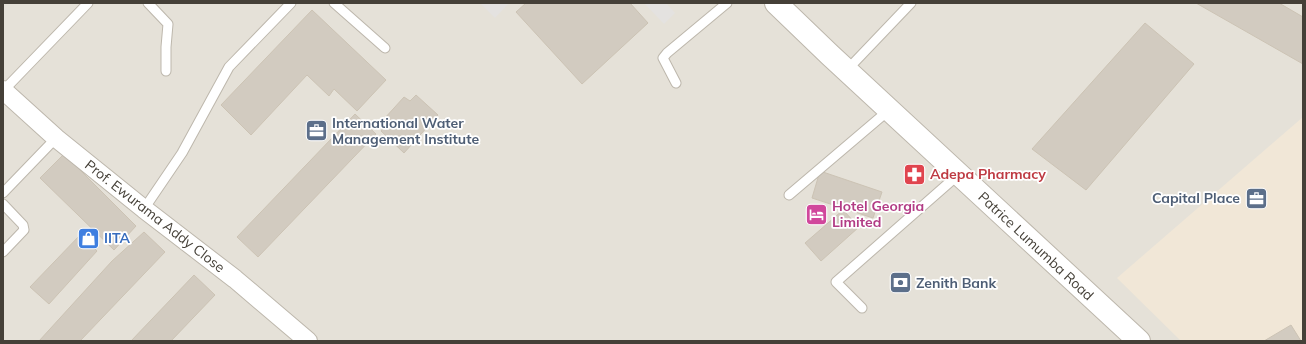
<svg xmlns="http://www.w3.org/2000/svg" width="1306" height="344" font-family="Mulish,sans-serif">
<rect width="100%" height="100%" fill="#f2f0e9"/>
<rect fill="#e5e1d8" x="3" y="3" width="1300" height="338"/>
<path fill="#f1e7d7" d="M1303,117V341H1181L1117,278Z"/>
<g fill="#e4e2e0">
<path d="M480,3H509L495,18Z"/>
<path d="M644,3H666L675,13L664,24Z"/>
</g>
<g fill="#d2cbc0" stroke="#ccc3b4">
<path d="M526,3H630L648,23L582,84L516,12Z"/>
<path d="M1196,3H1279L1303,17V64Z"/>
<path d="M312,10L386,80L357,111L334,89L329,96L307,75L251,135L221,105Z"/>
<path d="M1145,23L1194,64L1086,190L1032,149Z"/>
<path d="M416,95L438,115L404,153L381,131L388,122L384,119L404,97L410,101Z"/>
<path d="M355,114L376,134L258,257L237,237Z"/>
<path d="M64,154L136,226L114,250L40,178Z"/>
<path d="M820,171L882,192L873,218L812,198Z"/>
<path d="M843,210L859,227L821,261L805,243Z"/>
<path d="M144,232L165,252L80,341H39L112,261Z"/>
<path d="M81,234L97,251L49,304L30,287Z"/>
<path d="M194,275L215,295L171,341H131Z"/>
<path d="M1291,325L1301,341H1264Z"/>
</g>
<g fill="none" stroke-linecap="round" stroke-linejoin="round">
<defs>
<g id="service">
<path d="M148,3L168,24L166,47V71"/>
<path d="M334,3L385,48"/>
<path d="M847,70L911,3"/>
<path d="M676,83L663,58L667,53L727,3"/>
<path d="M4,90L88,3"/>
<path d="M3,193L56,138"/>
<path d="M789,195L889,110"/>
<path d="M3,204L23,225L24,230L3,252"/>
<path d="M144,209L182,153L229,67L291,3"/>
<path d="M862,308L836,282L959,174"/>
</g>
<path id="minor" d="M3,90L56,138L144,209L235,279L308,341"/>
<path id="tertiary" d="M776,3L830,55L1139,341"/>
</defs>
<use href="#service" stroke="#bdb7ac" stroke-width="11"/>
<use href="#minor" stroke="#bdb7ac" stroke-width="20"/>
<use href="#tertiary" stroke="#bdb7ac" stroke-width="24"/>
<use href="#service" stroke="#fff" stroke-width="9"/>
<use href="#minor" stroke="#fff" stroke-width="18"/>
<use href="#tertiary" stroke="#fff" stroke-width="22"/>
</g>
<defs>
<symbol id="office-square" viewBox="-11 -11 22 22"><rect x="-9" y="-9" width="18" height="18" rx="4" fill="#5c6f8a" stroke="#fff"/><path d="M-6-3h4V-5.5h4V-3h4V5H-6ZM-1-4.5V-3h2v-1.5ZM-6 0V1H6V0Z" fill="#fff"/></symbol>
<symbol id="pharmacy-square" viewBox="-11 -11 22 22"><rect x="-9" y="-9" width="18" height="18" rx="4" fill="#e0444e" stroke="#fff"/><path d="M-2-6h4v4h4v4h-4v4h-4v-4h-4v-4h4Z" fill="#fff"/></symbol>
<symbol id="hotel-square" viewBox="-11 -11 22 22"><rect x="-9" y="-9" width="18" height="18" rx="4" fill="#d1479c" stroke="#fff"/><path d="M-6-4.5h1.5V1H6V5H4.5V3h-9V5H-6ZM-4 0a1.8 1.8 0 1 1 3.6 0ZM.5 0V-2.5h3Q6-2.5 6 0Z" fill="#fff"/></symbol>
<symbol id="shop-square" viewBox="-11 -11 22 22"><rect x="-9" y="-9" width="18" height="18" rx="4" fill="#3f7fe0" stroke="#fff"/><path d="M-5-2.5h2.3a2.7 3.5 0 0 1 5.4 0H5L5.5 6h-11ZM-1.5-2.5h3a1.5 2.3 0 0 0-3 0Z" fill="#fff"/></symbol>
<symbol id="bank-square" viewBox="-11 -11 22 22"><rect x="-9" y="-9" width="18" height="18" rx="4" fill="#5c6f8a" stroke="#fff"/><path d="M-6-4H6V4H-6ZM0-2.3a2.3 2.3 0 1 0 0 4.6a2.3 2.3 0 1 0 0-4.6Z" fill="#fff"/></symbol>
</defs>
<g fill-rule="evenodd">
<use href="#office-square" x="304" y="118" width="25" height="25"/>
<use href="#pharmacy-square" x="902" y="162" width="25" height="25"/>
<use href="#office-square" x="1244" y="186" width="25" height="25"/>
<use href="#hotel-square" x="804" y="202" width="25" height="25"/>
<use href="#shop-square" x="76" y="226" width="25" height="25"/>
<use href="#bank-square" x="888" y="270" width="25" height="25"/>
</g>
<g text-anchor="middle" stroke-width="3.5" stroke-linejoin="round" paint-order="stroke">
<g font-size="14" font-weight="bold" fill="#4e5e75" stroke="#fff" text-anchor="start">
<text x="332" y="128">International Water<tspan x="332" dy="16">Management Institute</tspan></text>
<text x="1240" y="203" text-anchor="end">Capital Place</text>
<text x="916" y="288">Zenith Bank</text>
</g>
<g font-size="14" font-weight="bold" fill="#be3a42" stroke="#fff" text-anchor="start">
<text x="930" y="179">Adepa Pharmacy</text>
</g>
<g font-size="14" font-weight="bold" fill="#b23c85" stroke="#fff" text-anchor="start">
<text x="832" y="211">Hotel Georgia<tspan x="832" dy="16">Limited</tspan></text>
</g>
<g font-size="14" fill="#454038" stroke="#fff">
<text transform="translate(155 216) rotate(38)" y="5">Prof. Ewurama Addy Close</text>
<text transform="translate(1036 246) rotate(43)" y="5">Patrice Lumumba Road</text>
</g>
<g font-size="14" font-weight="bold" fill="#366cbe" stroke="#fff" text-anchor="start">
<text x="104" y="243">IITA</text>
</g>
</g>
<rect width="1306" height="344" fill="none" stroke="#454038" stroke-width="8"/>
</svg>
